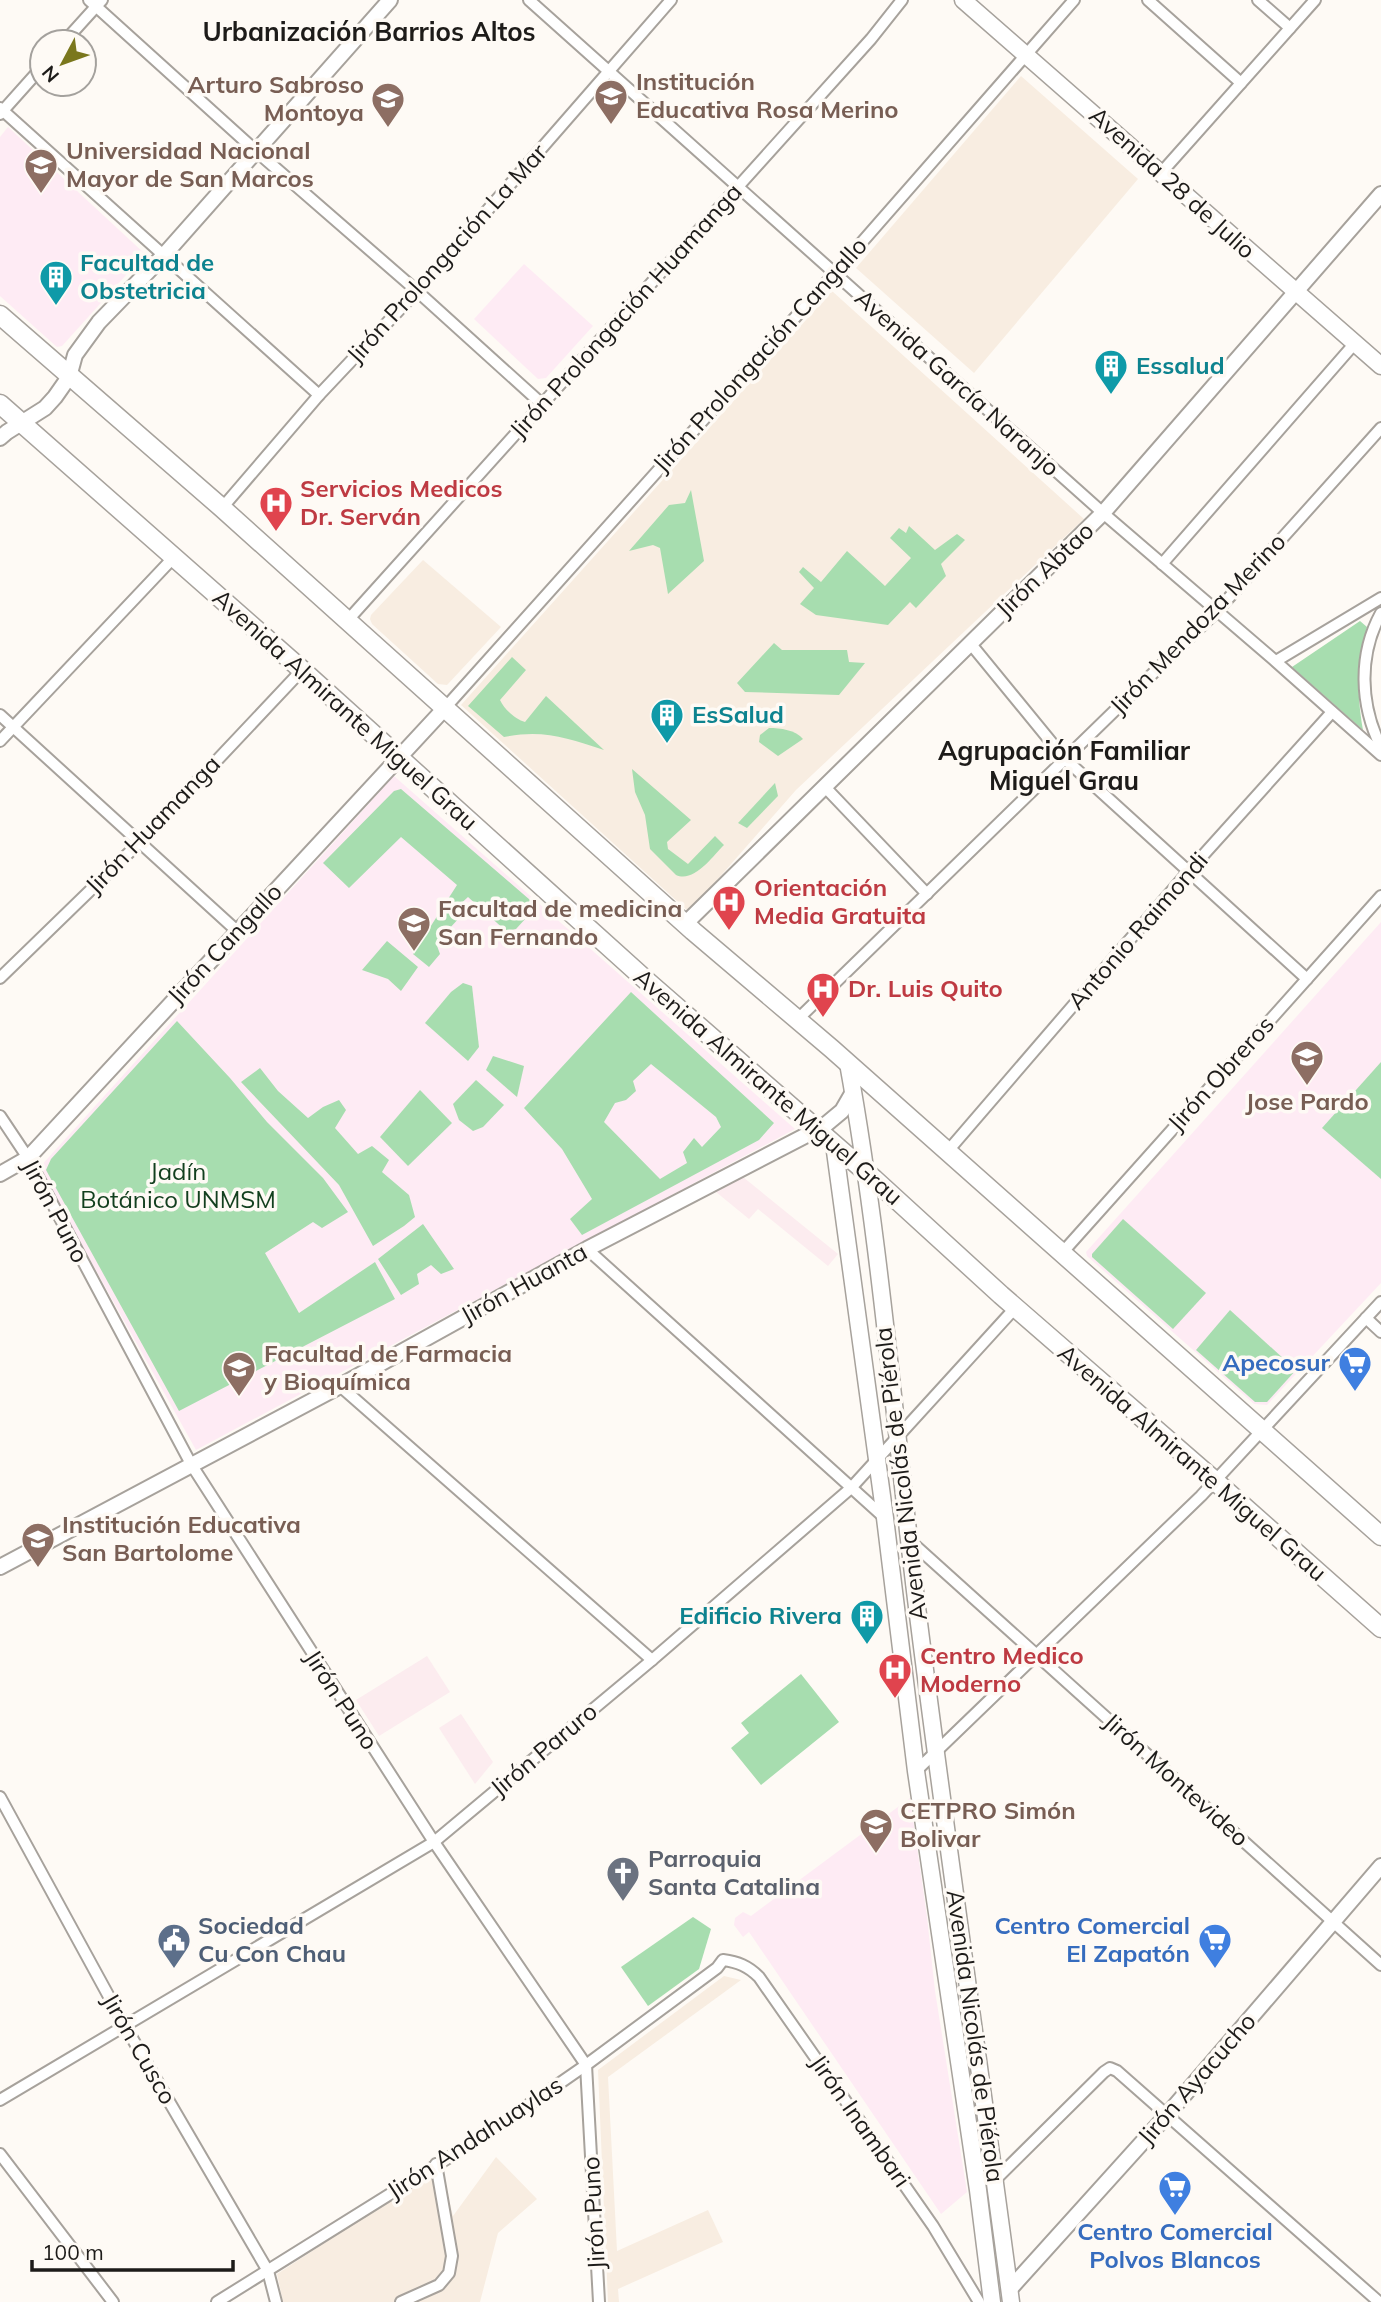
<svg xmlns="http://www.w3.org/2000/svg" width="1381" height="2302" font-family="Mulish,sans-serif">
<rect width="100%" height="100%" fill="#fefaf5"/>
<g fill="#f8ede1">
<path d="M1021,76L1138,179L974,373L856,268Z"/>
<path d="M832,291L1084,519L796,790L689,912L461,705Z"/>
<path d="M423,560L501,627L447,685L438,684L372,624L370,619L371,615Z"/>
<path d="M724,1976L741,1980L608,2077L617,2251L708,2210L723,2242L618,2289L619,2302H608L598,2070Z"/>
<path d="M496,2157L537,2199L498,2233L480,2302H283L277,2274L441,2167L453,2216Z"/>
</g>
<g fill="#fcecef">
<path d="M743,1177L838,1254L828,1266L758,1209L749,1219L716,1192Z"/>
<path d="M427,1656L450,1692L379,1736L356,1700Z"/>
<path d="M461,1714L493,1762L475,1784L439,1728Z"/>
</g>
<g fill="#feebf4">
<path d="M8,127L145,254L62,346L57,347L0,296V137Z"/>
<path d="M524,264L593,326L546,378L538,379L474,319Z"/>
<path d="M394,776L795,1129L196,1450L39,1168Z"/>
<path d="M1381,922V1283L1267,1405L1254,1404L1087,1256L1086,1252Z"/>
<path d="M910,1798L927,1917L935,1991L967,2192L941,2214L749,1932L743,1937L734,1925L735,1918L743,1912L751,1916Z"/>
</g>
<g fill="#a7ddaf" fill-rule="evenodd">
<path d="M691,490L704,561L668,594L660,548L653,545L629,551L669,505L685,503Z"/>
<path d="M909,526L935,550L957,534L965,540L941,564L946,576L916,608L910,602L888,625L816,615L800,604L814,588L799,572L803,567L821,582L847,551L885,586L911,558L890,538L899,528L906,533Z"/>
<path d="M1360,621L1367,627C1358,667 1356,689 1363,730L1292,667Z"/>
<path d="M774,643L782,650H847L849,662L865,663L839,695L745,692L737,683Z"/>
<path d="M512,657L526,670L500,700C504,709 516,720 525,722L546,696L604,750C567,738 543,729 504,737L468,706Z"/>
<path d="M769,728C780,728 796,730 803,739L778,756L759,742L760,735Z"/>
<path d="M632,769L691,820L667,842L668,849L688,864L715,836L724,845C712,857 694,883 676,875L650,849L645,815L635,792Z"/>
<path d="M775,783L778,796L747,828L738,823Z"/>
<path d="M401,789L537,906L516,929L506,931L468,897L455,909L461,916L436,943L440,954L429,967L413,954L457,885L401,837L349,888L323,863L394,791Z"/>
<path d="M387,941L418,967L401,991L388,979L362,970Z"/>
<path d="M463,983L472,986L479,1047L468,1061L425,1023L451,992Z"/>
<path d="M631,992L774,1123L759,1140L582,1235L570,1219L592,1199L562,1149L524,1108ZM651,1064L716,1117L721,1127L702,1147L694,1138L683,1152L687,1163L660,1179L604,1122L615,1103L626,1100L636,1091L633,1081Z"/>
<path d="M177,1021L230,1078L267,1122L323,1178L348,1212L322,1228L313,1222L265,1253L299,1313L375,1262L395,1299L179,1411L46,1170L51,1159Z"/>
<path d="M493,1056L524,1066L517,1097L486,1070Z"/>
<path d="M1381,1062V1179L1322,1128Z"/>
<path d="M260,1068L278,1091L308,1118L323,1107L339,1100L346,1110L335,1128L358,1154L372,1146L389,1160L382,1172L409,1195L415,1217L404,1226L373,1246L339,1185L241,1082Z"/>
<path d="M476,1080L504,1105L483,1127L473,1131L459,1120L453,1104Z"/>
<path d="M420,1090L452,1123L408,1166L380,1137Z"/>
<path d="M1123,1219L1206,1293L1173,1329L1092,1257V1254Z"/>
<path d="M423,1224L454,1269L441,1274L431,1265L417,1274L419,1284L401,1295L378,1259Z"/>
<path d="M1230,1310L1296,1370L1267,1402H1255L1196,1350Z"/>
<path d="M801,1674L839,1722L761,1785L731,1748L749,1733L741,1723Z"/>
<path d="M693,1917L711,1929L699,1969L648,2006L621,1967Z"/>
</g>
<g fill="none" stroke-linecap="round" stroke-linejoin="round">
<defs>
<g id="minor">
<path d="M89,0L256,151L417,291L543,405"/>
<path d="M529,0L1103,513L1273,659L1381,755"/>
<path d="M1148,0L1241,83"/>
<path d="M1258,0L1290,28"/>
<path d="M64,42L102,0"/>
<path d="M0,108L319,395"/>
<path d="M0,114L42,67"/>
<path d="M1161,173L1315,0"/>
<path d="M222,508L319,395L417,291L671,0"/>
<path d="M1162,564L1355,343"/>
<path d="M1381,613C1358,655 1360,705 1381,747"/>
<path d="M348,620L871,39L902,0"/>
<path d="M970,643L1065,759L1307,979"/>
<path d="M1276,661L1381,598"/>
<path d="M445,708L835,273L1074,0"/>
<path d="M0,715L237,931"/>
<path d="M0,741L174,557"/>
<path d="M824,786L927,894"/>
<path d="M0,978L140,842L302,670"/>
<path d="M798,1019L1217,611L1381,428"/>
<path d="M0,1116L28,1158L191,1464L434,1842L586,2065L599,2302"/>
<path d="M947,1152L1188,872L1332,712"/>
<path d="M587,1249L885,1518"/>
<path d="M1062,1253L1381,896"/>
<path d="M1366,1318L1381,1332"/>
<path d="M340,1386L652,1660"/>
<path d="M909,1540L1381,1965"/>
<path d="M916,1771L1201,1496L1381,1302"/>
<path d="M0,1797L125,2026L268,2271L276,2302"/>
<path d="M0,2100L434,1842L652,1660L851,1488L1015,1308"/>
<path d="M0,2154L113,2302"/>
<path d="M996,2179L1104,2072L1110,2068L1117,2071L1379,2302"/>
<path d="M217,2302L488,2133L586,2065L717,1968L723,1960C738,1962 748,1966 759,1977L933,2226L979,2302"/>
<path d="M401,2302L439,2285L449,2273L452,2256L436,2164"/>
</g>
<g id="tertiary">
<path d="M0,438L7,432L45,408L55,397L69,377L75,355L99,322L165,254L390,0"/>
<path d="M685,924L1103,513L1381,194"/>
<path d="M0,1174L28,1158L445,708"/>
<path d="M0,1567L340,1386L587,1249L824,1126L842,1111L853,1092"/>
<path d="M1009,2290L1167,2115L1381,1866"/>
</g>
<g id="secondary">
<path d="M963,0L1381,366"/>
<path d="M848,1063C880,1240 894,1420 916,1599C945,1833 980,2067 1011,2302"/>
<path d="M834,1144L885,1518L916,1771L978,2190L992,2302"/>
</g>
<g id="primary">
<path d="M0,315L222,508L693,931L832,1049L1381,1536"/>
<path d="M0,404L302,670L648,982L874,1179L1001,1295L1215,1481L1381,1628"/>
</g>
</defs>
<use href="#minor" stroke="#a7a29c" stroke-width="14"/>
<use href="#tertiary" stroke="#a7a29c" stroke-width="18"/>
<use href="#secondary" stroke="#a7a29c" stroke-width="19"/>
<use href="#primary" stroke="#a7a29c" stroke-width="21"/>
<use href="#minor" stroke="#fff" stroke-width="10"/>
<use href="#tertiary" stroke="#fff" stroke-width="14"/>
<use href="#secondary" stroke="#fff" stroke-width="16"/>
<use href="#primary" stroke="#fff" stroke-width="18"/>
</g>
<defs>
<symbol id="school-pin" viewBox="-11 -11 22 30"><path d="M0 17L-7.5 6A9.5 9.5 0 1 1 7.5 6Z" fill="#8d6e63" stroke="#fefaf5"/><path d="M0-5L7-2L0 1L-7-2ZM-4 1L0 2.5L4 1V4Q0 6-4 4Z" fill="#fff"/></symbol>
<symbol id="university-pin" viewBox="-11 -11 22 30"><path d="M0 17L-7.5 6A9.5 9.5 0 1 1 7.5 6Z" fill="#8d6e63" stroke="#fefaf5"/><path d="M0-5L7-2L0 1L-7-2ZM-4 1L0 2.5L4 1V4Q0 6-4 4Z" fill="#fff"/></symbol>
<symbol id="building-pin" viewBox="-11 -11 22 30"><path d="M0 17L-7.5 6A9.5 9.5 0 1 1 7.5 6Z" fill="#0f9aa8" stroke="#fefaf5"/><path d="M-4-6H4V6H1V3H-1V6H-4ZM-2.5-4.3h1.7v1.8h-1.7ZM.8-4.3h1.7v1.8H.8ZM-2.5-1h1.7V.8h-1.7ZM.8-1h1.7V.8H.8Z" fill="#fff"/></symbol>
<symbol id="hospital-pin" viewBox="-11 -11 22 30"><path d="M0 17L-7.5 6A9.5 9.5 0 1 1 7.5 6Z" fill="#e0444e" stroke="#fefaf5"/><path d="M-5-5h3v3.5h4V-5h3V5h-3V1.5h-4V5h-3Z" fill="#fff"/></symbol>
<symbol id="supermarket-pin" viewBox="-11 -11 22 30"><path d="M0 17L-7.5 6A9.5 9.5 0 1 1 7.5 6Z" fill="#3f7fe0" stroke="#fefaf5"/><path d="M-6-5.5h2.5l.6 2H6L4.5 2H-2.5L-4.4-4H-6ZM-1.5 3.2a1.3 1.3 0 1 0 .1 0ZM3 3.2a1.3 1.3 0 1 0 .1 0Z" fill="#fff"/></symbol>
<symbol id="church-pin" viewBox="-11 -11 22 30"><path d="M0 17L-7.5 6A9.5 9.5 0 1 1 7.5 6Z" fill="#6b7280" stroke="#fefaf5"/><path d="M-1.2-6h2.4v3.5h3.3v2.4h-3.3V6h-2.4V-.1h-3.3v-2.4h3.3Z" fill="#fff"/></symbol>
<symbol id="civic-pin" viewBox="-11 -11 22 30"><path d="M0 17L-7.5 6A9.5 9.5 0 1 1 7.5 6Z" fill="#5c6f8a" stroke="#fefaf5"/><path d="M-.6-6.5H3V-4.5H.6V-3L4-1V1h2V6H-6V1h2V-1L-.6-3ZM-1.2 2.5V6h2.4V2.5Z" fill="#fff"/></symbol>
</defs>
<g fill-rule="evenodd">
<use href="#school-pin" x="592" y="77" width="38" height="52"/>
<use href="#school-pin" x="369" y="80" width="38" height="52"/>
<use href="#university-pin" x="22" y="146" width="38" height="52"/>
<use href="#building-pin" x="37" y="258" width="38" height="52"/>
<use href="#building-pin" x="1092" y="347" width="38" height="52"/>
<use href="#hospital-pin" x="257" y="484" width="38" height="52"/>
<use href="#building-pin" x="648" y="696" width="38" height="52"/>
<use href="#hospital-pin" x="710" y="883" width="38" height="52"/>
<use href="#university-pin" x="395" y="904" width="38" height="52"/>
<use href="#hospital-pin" x="804" y="970" width="38" height="52"/>
<use href="#school-pin" x="1288" y="1038" width="38" height="52"/>
<use href="#supermarket-pin" x="1336" y="1344" width="38" height="52"/>
<use href="#university-pin" x="220" y="1349" width="38" height="52"/>
<use href="#school-pin" x="19" y="1520" width="38" height="52"/>
<use href="#building-pin" x="848" y="1597" width="38" height="52"/>
<use href="#hospital-pin" x="876" y="1651" width="38" height="52"/>
<use href="#university-pin" x="857" y="1806" width="38" height="52"/>
<use href="#church-pin" x="604" y="1854" width="38" height="52"/>
<use href="#civic-pin" x="155" y="1921" width="38" height="52"/>
<use href="#supermarket-pin" x="1196" y="1921" width="38" height="52"/>
<use href="#supermarket-pin" x="1156" y="2168" width="38" height="52"/>
</g>
<g text-anchor="middle" stroke-width="7" stroke-linejoin="round" paint-order="stroke">
<g font-size="24" font-weight="bold" fill="#785e54" stroke="#fefaf5" text-anchor="start">
<text x="636" y="90">Institución<tspan x="636" dy="28">Educativa Rosa Merino</tspan></text>
<text x="364" y="93" text-anchor="end">Arturo Sabroso<tspan x="364" dy="28">Montoya</tspan></text>
<text x="66" y="159">Universidad Nacional<tspan x="66" dy="28">Mayor de San Marcos</tspan></text>
<text x="438" y="917">Facultad de medicina<tspan x="438" dy="28">San Fernando</tspan></text>
<text x="1307" y="1110" text-anchor="middle">Jose Pardo</text>
<text x="264" y="1362">Facultad de Farmacia<tspan x="264" dy="28">y Bioquímica</tspan></text>
<text x="62" y="1533">Institución Educativa<tspan x="62" dy="28">San Bartolome</tspan></text>
<text x="900" y="1819">CETPRO Simón<tspan x="900" dy="28">Bolivar</tspan></text>
</g>
<g font-size="24" fill="#1d1b19" stroke="#fefaf5">
<text transform="translate(1172 183) rotate(42)" y="8">Avenida 28 de Julio</text>
<text transform="translate(447 254) rotate(-48)" y="8">Jirón Prolongación La Mar</text>
<text transform="translate(626 311) rotate(-48)" y="8">Jirón Prolongación Huamanga</text>
<text transform="translate(760 355) rotate(-48)" y="8">Jirón Prolongación Cangallo</text>
<text transform="translate(957 383) rotate(42)" y="8">Avenida García Naranjo</text>
<text transform="translate(1045 570) rotate(-44)" y="8">Jirón Abtao</text>
<text transform="translate(1198 624) rotate(-46)" y="8">Jirón Mendoza Merino</text>
<text transform="translate(345 710) rotate(42)" y="8">Avenida Almirante Miguel Grau</text>
<text transform="translate(153 825) rotate(-46)" y="8">Jirón Huamanga</text>
<text transform="translate(1138 931) rotate(-49)" y="8">Antonio Raimondi</text>
<text transform="translate(225 944) rotate(-47)" y="8">Jirón Cangallo</text>
<text transform="translate(1221 1074) rotate(-48)" y="8">Jirón Obreros</text>
<text transform="translate(768 1087) rotate(41)" y="8">Avenida Almirante Miguel Grau</text>
<text transform="translate(55 1211) rotate(62)" y="8">Jirón Puno</text>
<text transform="translate(524 1284) rotate(-29)" y="8">Jirón Huanta</text>
<text transform="translate(1192 1463) rotate(41)" y="8">Avenida Almirante Miguel Grau</text>
<text transform="translate(901 1474) rotate(-97)" y="8">Avenida Nicolás de Piérola</text>
<text transform="translate(341 1700) rotate(57)" y="8">Jirón Puno</text>
<text transform="translate(544 1750) rotate(-40)" y="8">Jirón Paruro</text>
<text transform="translate(1176 1780) rotate(42)" y="8">Jirón Montevideo</text>
<text transform="translate(975 2036) rotate(82)" y="8">Avenida Nicolás de Piérola</text>
<text transform="translate(139 2049) rotate(60)" y="8">Jirón Cusco</text>
<text transform="translate(1197 2079) rotate(-49)" y="8">Jirón Ayacucho</text>
<text transform="translate(860 2121) rotate(55)" y="8">Jirón Inambari</text>
<text transform="translate(475 2138) rotate(-33)" y="8">Jirón Andahuaylas</text>
<text transform="translate(594 2213) rotate(-93)" y="8">Jirón Puno</text>
</g>
<g font-size="24" font-weight="bold" fill="#0d838f" stroke="#fefaf5" text-anchor="start">
<text x="80" y="271">Facultad de<tspan x="80" dy="28">Obstetricia</tspan></text>
<text x="1136" y="374">Essalud</text>
<text x="692" y="723">EsSalud</text>
<text x="842" y="1624" text-anchor="end">Edificio Rivera</text>
</g>
<g font-size="24" font-weight="bold" fill="#be3a42" stroke="#fefaf5" text-anchor="start">
<text x="300" y="497">Servicios Medicos<tspan x="300" dy="28">Dr. Serván</tspan></text>
<text x="754" y="896">Orientación<tspan x="754" dy="28">Media Gratuita</tspan></text>
<text x="848" y="997">Dr. Luis Quito</text>
<text x="920" y="1664">Centro Medico<tspan x="920" dy="28">Moderno</tspan></text>
</g>
<g font-size="24" fill="#123f1e" stroke="#fefaf5">
<text x="178" y="1180">Jadín<tspan x="178" dy="28">Botánico UNMSM</tspan></text>
</g>
<g font-size="24" font-weight="bold" fill="#366cbe" stroke="#fefaf5" text-anchor="end">
<text x="1330" y="1371">Apecosur</text>
<text x="1190" y="1934">Centro Comercial<tspan x="1190" dy="28">El Zapatón</tspan></text>
<text x="1175" y="2240" text-anchor="middle">Centro Comercial<tspan x="1175" dy="28">Polvos Blancos</tspan></text>
</g>
<g font-size="24" font-weight="bold" fill="#5b616d" stroke="#fefaf5" text-anchor="start">
<text x="648" y="1867">Parroquia<tspan x="648" dy="28">Santa Catalina</tspan></text>
</g>
<g font-size="24" font-weight="bold" fill="#4e5e75" stroke="#fefaf5" text-anchor="start">
<text x="198" y="1934">Sociedad<tspan x="198" dy="28">Cu Con Chau</tspan></text>
</g>
<g font-size="26" font-weight="bold" fill="#1d1b19" stroke="#fefaf5">
<text x="369" y="41">Urbanización Barrios Altos</text>
<text x="1064" y="760">Agrupación Familiar<tspan x="1064" dy="30">Miguel Grau</tspan></text>
</g>
</g>
<g transform="translate(63 63) rotate(229)"><circle r="33" fill="#fefaf5" stroke="#a4a19d" stroke-width="2"/>
<path d="M0-5L12 26L0 18L-12 26Z" fill="#7a771d"/>
<text y="-10" font-size="19" font-weight="bold" text-anchor="middle" fill="#1d1b19">N</text>
</g>
<path d="M32 2260v10h201v-10" fill="none" stroke="#1d1b19" stroke-width="3.5"/>
<text x="42" y="2260" font-size="21" fill="#1d1b19" stroke="#fefaf5" stroke-width="5" paint-order="stroke">100 m</text>
</svg>
